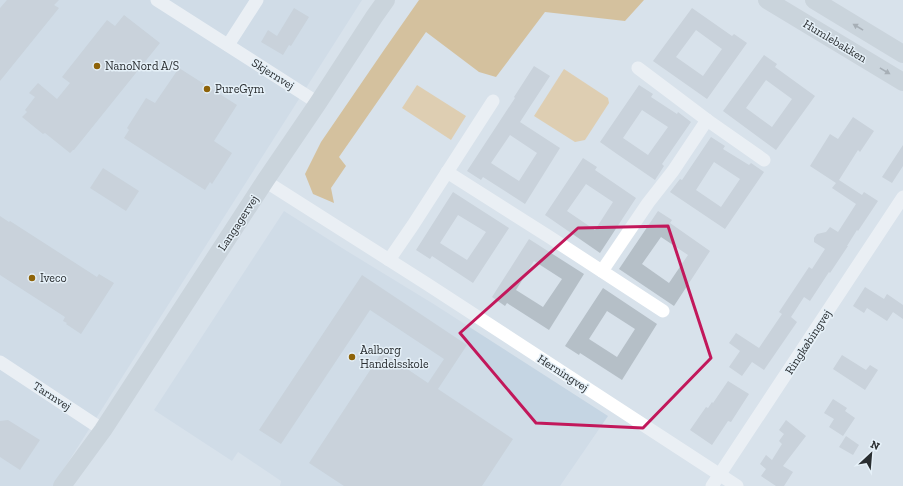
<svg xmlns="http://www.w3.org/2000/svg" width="903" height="486" font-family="'Zilla Slab',serif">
<rect width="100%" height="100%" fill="#d8e2eb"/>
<g fill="#c5d5e3">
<path d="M0,0H362L53,486H0Z"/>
<path d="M284,211L342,248L432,303L608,416L560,486H280L281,481L238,452L232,461L154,410Z"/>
</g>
<g fill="#e5b76d">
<path d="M564,69L608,98L609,103L585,140L575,142L534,116Z"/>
<path d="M417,85L466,116L451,140L402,108Z"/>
</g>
<path fill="#ce9a42" d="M419,0H644L625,21L545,12L496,77L479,72L426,32L339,157L346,166L331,188L334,203L313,194L305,174L321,142L384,50Z"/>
<g fill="#b5bfc7" fill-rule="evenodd">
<path d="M7,0H59L54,5L59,8L0,81V8Z"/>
<path d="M294,8L309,17L291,46L289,45L283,55L261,42L268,30L277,36Z"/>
<path d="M692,8L732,36L734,34L747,43L707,99L653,61ZM696,30L722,49L703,76L676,57Z"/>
<path d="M124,15L160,43L74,150H73L70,153L45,133L43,134L22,117L27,112L25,110L35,97L29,93L38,83L57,99L70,83L62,77L107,20L115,26Z"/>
<path d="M764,55L777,64L775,67L815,96L776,150L723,111ZM766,80L792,99L772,127L746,108Z"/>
<path d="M534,66L550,76L520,122L560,148L525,204L483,177L481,180L467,171L515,98L514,97ZM510,135L537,153L519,181L491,163Z"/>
<path d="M179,68L237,105L214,141L232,153L212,184L210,182L205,190L124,138L129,130L127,128L146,98L155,103Z"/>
<path d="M639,85L653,94L651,97L677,114L678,112L691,122L662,164L664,166L655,180L617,154L600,142ZM642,110L668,127L648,155L623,138Z"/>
<path d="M853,117L874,131L860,152L858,150L839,180L862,195L864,192L878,201L858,231L857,230L847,246H848L830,273L829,272L810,301L804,297L791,317L797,322L764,370L752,362L742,376L729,367L740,351L729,343L736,333L759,348L782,314L779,312L809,267L812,269L825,249L814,242V238L817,234L826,232L830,227L838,232L856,204L832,188L836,183L810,166L830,134L838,139Z"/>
<path d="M711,137L725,146L723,149L749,165L751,163L764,172L725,229L670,192L680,179L682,180ZM714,162L740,179L721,207L696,190Z"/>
<path d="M903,145V166L892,183L882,177Z"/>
<path d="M583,158L597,167L595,170L636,198L600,253L545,215ZM586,184L613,202L595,230L567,211Z"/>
<path d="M103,168L139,191L126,211L90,188Z"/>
<path d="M453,192L509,228L473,283L432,256L430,259L416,250ZM458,215L486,232L467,260L440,243Z"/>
<path d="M658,211L672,220L670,223L710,251L674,306L619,269ZM661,237L688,255L669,283L642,264Z"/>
<path d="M0,216L9,222L10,221L97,277L99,274L114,283L81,334L66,324L67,323L63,321L65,317L0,275Z"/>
<path d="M529,239L584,274L549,330L507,303L505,306L492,297ZM534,261L562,279L543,307L516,290Z"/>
<path d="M362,275L467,345L438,389L513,439L482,486H344L309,463L382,352L428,383L444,359L370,310L281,444L259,430Z"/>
<path d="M865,287L884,299L887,294L903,305V319L893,312L887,321L867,308L864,313L853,306Z"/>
<path d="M603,288L657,324L622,380L580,353L579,355L565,346ZM607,311L635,329L617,357L589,339Z"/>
<path d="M842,355L866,370L870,365L878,370L865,390L833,369Z"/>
<path d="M728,381L749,394L731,422L728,421L712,445L690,430L706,407L708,408L712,402L713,403Z"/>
<path d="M833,399L847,408L845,411L855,418L843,436L829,427L834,419L824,413Z"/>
<path d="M8,420L40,440L20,470L0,457V421Z"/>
<path d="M786,420L806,436L783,466L793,472L784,486H776L761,476L766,469L760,464L766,455L772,460L782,444L779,441L784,434L779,430Z"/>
<path d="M846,436L859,445L853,455L839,447Z"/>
</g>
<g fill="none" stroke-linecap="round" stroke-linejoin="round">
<g stroke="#fff" stroke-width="13">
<path d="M157,0L318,103"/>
<path d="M228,45L257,0"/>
<path d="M638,68L707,120L764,160"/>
<path d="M447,172L551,238L663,311"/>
<path d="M265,181L427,284L737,486"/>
<path d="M389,260L413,225L493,101"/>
<path d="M602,271L648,203L673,171L707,120"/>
<path d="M0,362L103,430"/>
<path d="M712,486L903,197"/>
</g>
<g stroke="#b8c3ca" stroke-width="18">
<path d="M767,0L903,82"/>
<path d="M814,0L903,54"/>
<path d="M62,486L103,430L265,181L318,103L374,17L386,0"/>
</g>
</g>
<defs><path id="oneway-solid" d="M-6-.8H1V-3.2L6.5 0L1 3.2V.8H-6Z"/></defs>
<g fill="#6a7176">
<use href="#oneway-solid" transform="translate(858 27) rotate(-149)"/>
<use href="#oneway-solid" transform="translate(885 71) rotate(31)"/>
</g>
<path d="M0 0H903V486H0ZM668,226L711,358L643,428L536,423L460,333L578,228Z" fill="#d8e2eb" fill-opacity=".55" fill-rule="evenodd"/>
<path fill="none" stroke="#c2185b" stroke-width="3" stroke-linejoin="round" d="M668,226L711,358L643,428L536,423L460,333L578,228Z"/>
<g fill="#8e6309" stroke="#e5f0f8" stroke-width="1.5">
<circle cx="97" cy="66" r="4"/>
<circle cx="207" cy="89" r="4"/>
<circle cx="32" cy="278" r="4"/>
<circle cx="352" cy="357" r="4"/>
</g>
<g text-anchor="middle" stroke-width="3" stroke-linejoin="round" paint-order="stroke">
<g font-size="12" fill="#2a2e31" stroke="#e5f0f8">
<text transform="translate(835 41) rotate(31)" y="4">Humlebakken</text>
<text transform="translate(273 74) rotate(32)" y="4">Skjernvej</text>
<text transform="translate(238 223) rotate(-57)" y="4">Langagervej</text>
<text transform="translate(808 342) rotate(-57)" y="4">Ringkøbingvej</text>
<text transform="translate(563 373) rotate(33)" y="4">Herningvej</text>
<text transform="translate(52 396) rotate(33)" y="4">Tarmvej</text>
</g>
<g font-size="12" fill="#2a2e31" stroke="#e5f0f8" text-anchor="start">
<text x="105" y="70">NanoNord A/S</text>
<text x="215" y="93">PureGym</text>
<text x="40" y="282">Iveco</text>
<text x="360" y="354">Aalborg<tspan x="360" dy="14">Handelsskole</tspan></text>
</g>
</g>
<g transform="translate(871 454) rotate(26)" stroke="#e5f0f8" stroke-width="3" paint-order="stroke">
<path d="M0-3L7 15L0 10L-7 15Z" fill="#2a2e31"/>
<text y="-6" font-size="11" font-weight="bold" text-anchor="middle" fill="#2a2e31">N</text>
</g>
</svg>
